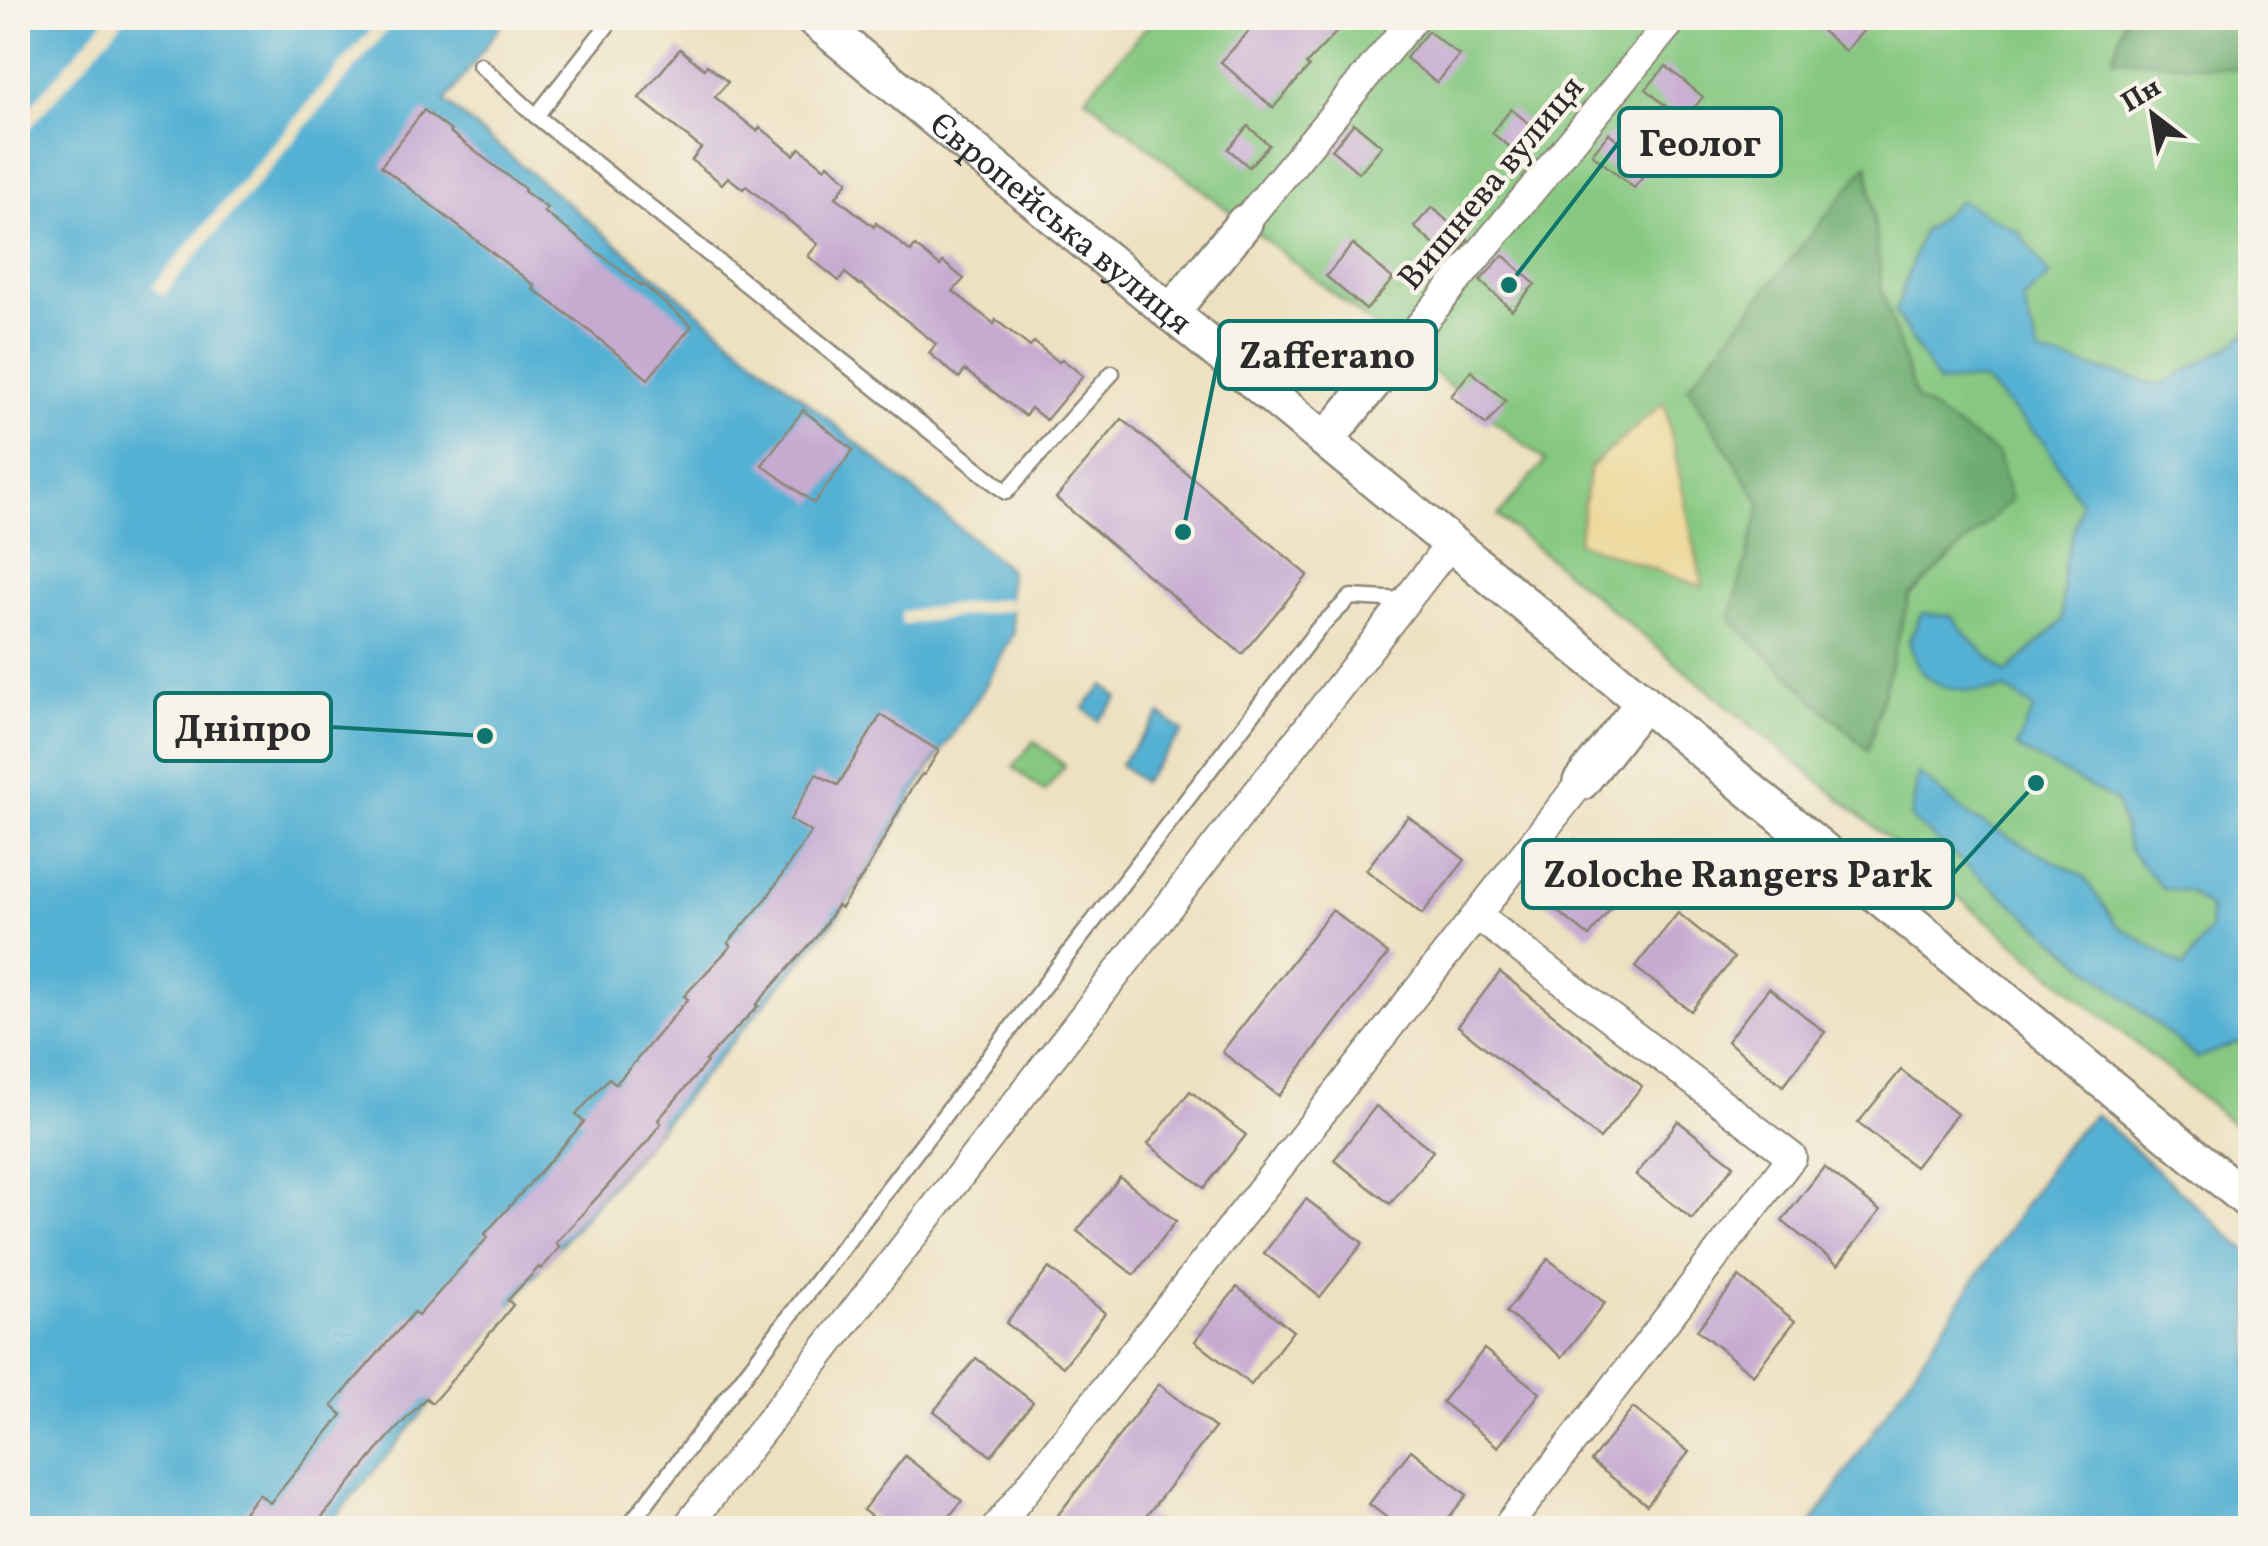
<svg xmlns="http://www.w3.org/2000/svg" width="2268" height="1546" font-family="Vollkorn,serif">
<rect width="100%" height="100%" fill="#f7f3e8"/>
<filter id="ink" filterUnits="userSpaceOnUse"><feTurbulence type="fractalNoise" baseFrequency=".01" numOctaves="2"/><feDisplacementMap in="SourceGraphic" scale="20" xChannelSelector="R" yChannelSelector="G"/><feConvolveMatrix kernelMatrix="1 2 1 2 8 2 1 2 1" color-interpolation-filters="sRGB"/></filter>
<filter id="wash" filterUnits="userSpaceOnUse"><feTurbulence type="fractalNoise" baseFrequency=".0048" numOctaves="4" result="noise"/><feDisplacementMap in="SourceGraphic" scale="40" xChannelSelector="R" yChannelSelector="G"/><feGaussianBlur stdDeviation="2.25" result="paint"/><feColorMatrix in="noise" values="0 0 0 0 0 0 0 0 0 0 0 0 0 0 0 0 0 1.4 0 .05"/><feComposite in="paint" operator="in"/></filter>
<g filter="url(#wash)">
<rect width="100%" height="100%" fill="#ede1c1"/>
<g fill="#86c881" stroke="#587a56" stroke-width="2.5">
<path d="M1154,18H2250V1138L1498,516L1545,461L1085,97Z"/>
<path d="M1034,741L1065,766L1044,792L1013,767Z"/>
</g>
<g fill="#6cac6f" stroke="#4c6c4d" stroke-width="2.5">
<path d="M2125,18H2250V70L2113,58Z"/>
<path d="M1868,164L1882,290L1916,399L1998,454L2011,500L1909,597L1868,751L1730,619L1761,504L1688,387Z"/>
</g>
<path fill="#eeda9e" stroke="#8c8264" stroke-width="2.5" d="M1664,402L1703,587L1578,542L1590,467Z"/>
<g fill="#55b1d3" stroke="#406e7f" stroke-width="2.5">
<path d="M18,18H506L445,102L1009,569V598L1014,633L983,690L920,783L875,861L833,923L529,1282L489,1334L326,1528H18Z"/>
<path d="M1960,200L2019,232L2050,276L2023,300L2039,354L2161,385L2235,343L2250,329V1038L2197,1058L1911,819L1918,773L1971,817L2084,877L2116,924L2184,967L2209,930L2210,910L2188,891L2162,888L2129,850L2117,802L2016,747L2034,708L2005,689C1976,694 1934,694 1917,664C1914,657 1912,648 1909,641L1922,613L1951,616L1974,643L2006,673L2062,621L2063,568L2081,503L2044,442L1983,380L1938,383L1895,312L1922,232Z"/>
<path d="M1104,685L1118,698L1098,721L1084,708Z"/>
<path d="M1161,714L1183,732L1142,782L1120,764Z"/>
<path d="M2095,1114L2250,1254V1528H1809L2063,1147Z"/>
</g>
<g fill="#ede1c1">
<path d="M106,18H126L26,133L18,126V120Z"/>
<path d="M380,18H398L163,296L152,287Z"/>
<path d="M1009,598L1012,610L901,625V611Z"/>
</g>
<g id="blocks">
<g fill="#c6abd1">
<path d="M1261,18H1350L1306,64L1309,67L1273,108L1221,62Z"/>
<path d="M1807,18H1854L1866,28L1845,51Z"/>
<path d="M1428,31L1459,55L1437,83L1406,58Z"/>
<path d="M680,49L704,69L707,65L728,82L715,97L757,131L760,127L794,155L800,148L825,168L828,164L848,181L836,197L874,227L876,223L911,252L915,246L940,266L943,262L964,279L953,291L994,324L996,320L1030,347L1034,342L1059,362L1062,359L1083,376L1046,420L1031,408L1025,416L965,370L959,378L929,353L936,344L861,284L860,285L845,273L839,281L808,256L818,244L746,186L743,189L728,177L722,184L692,160L701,148L639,98Z"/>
<path d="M1666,66L1703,97L1683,121L1646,89Z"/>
<path d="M1511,109L1538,131L1519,154L1492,133Z"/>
<path d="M424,110L451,131L450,132L525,189L524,191L547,208L544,212L642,286L643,285L692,326L648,379L582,325L533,289L535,286L381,166Z"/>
<path d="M1354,123L1382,146L1359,173L1332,150Z"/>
<path d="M1248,126L1269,145L1249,167L1228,149Z"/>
<path d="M1609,133L1651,167L1634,188L1592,154Z"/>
<path d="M1432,207L1468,240L1454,257L1450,254L1448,257L1414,227Z"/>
<path d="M1353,244L1393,279L1366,310L1326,276Z"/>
<path d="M1503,255L1535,284L1512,310L1480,281Z"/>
<path d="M1471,371L1506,401L1486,425L1451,396Z"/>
<path d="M803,410L853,450L814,503L762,465Z"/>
<path d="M1122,419L1308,575L1242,654L1056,498Z"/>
<path d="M881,715L939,751L924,775L922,774L908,794L868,868L841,908L837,906L817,936L756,1005L758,1006L705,1061L707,1062L699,1072L658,1120L661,1123L648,1141L556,1243L560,1247L541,1269L539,1267L508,1300L513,1305L447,1386L432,1403L426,1398L387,1439L313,1528H231L259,1494L270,1503L342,1415L332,1406L414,1312L418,1316L488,1237L485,1234L584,1122L576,1115L609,1078L616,1084L688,999L684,996L731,946L728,943L766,899L811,832L790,820L816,774L838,785Z"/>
<path d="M1408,816L1465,860L1422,914L1366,870Z"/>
<path d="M1575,839L1631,883L1589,936L1533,892Z"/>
<path d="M1332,910L1388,954L1279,1096L1222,1052Z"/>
<path d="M1678,913L1734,958L1691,1011L1635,967Z"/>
<path d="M1500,972L1642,1086L1600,1139L1458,1026Z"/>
<path d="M1769,988L1825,1032L1783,1086L1727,1041Z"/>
<path d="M1901,1070L1957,1114L1915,1167L1858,1123Z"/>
<path d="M1190,1091L1246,1135L1204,1188L1148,1144Z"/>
<path d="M1376,1106L1433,1151L1390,1204L1334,1160Z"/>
<path d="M1678,1121L1734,1165L1692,1219L1636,1175Z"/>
<path d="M1824,1167L1880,1211L1838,1265L1782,1221Z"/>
<path d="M1120,1177L1176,1221L1134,1275L1077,1231Z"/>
<path d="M1306,1199L1363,1243L1320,1297L1264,1253Z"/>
<path d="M1548,1259L1605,1303L1562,1357L1506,1312Z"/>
<path d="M1049,1268L1105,1313L1063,1367L1006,1323Z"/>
<path d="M1739,1277L1795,1321L1753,1375L1697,1330Z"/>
<path d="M1237,1287L1293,1331L1251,1385L1195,1341Z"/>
<path d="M1484,1349L1540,1393L1498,1447L1442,1402Z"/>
<path d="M976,1358L1033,1402L991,1456L934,1411Z"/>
<path d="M1159,1384L1215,1428L1147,1515L1164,1528H1048Z"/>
<path d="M1633,1408L1689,1452L1647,1505L1591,1461Z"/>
<path d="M1411,1450L1467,1495L1440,1528H1400L1369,1504Z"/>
<path d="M905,1456L962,1501L940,1528H886L863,1510Z"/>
</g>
</g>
</g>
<g filter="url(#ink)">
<use href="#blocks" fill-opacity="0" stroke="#8c8676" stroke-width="2.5"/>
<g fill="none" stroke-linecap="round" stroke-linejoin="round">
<defs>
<g id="service">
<path d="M480,65L536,116L1006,492L1112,373"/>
<path d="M536,116L613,18"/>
<path d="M627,1528L1318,629L1351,597L1405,600"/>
</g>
<g id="minor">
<path d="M1244,223L1414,18"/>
<path d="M1402,347L1674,18"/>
<path d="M1478,916L1792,1157L1506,1528"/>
<path d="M686,1528L1451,543"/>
<path d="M996,1528L1581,782"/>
</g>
<g id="tertiary">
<path id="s1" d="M813,18L2250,1202"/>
<path d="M1170,313L1244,223"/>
<path d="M1326,440L1402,347"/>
<path d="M1581,782L1644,702"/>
</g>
</defs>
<use href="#service" stroke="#8c8676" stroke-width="19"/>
<use href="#minor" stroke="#8c8676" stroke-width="32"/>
<use href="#tertiary" stroke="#8c8676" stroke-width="40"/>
<use href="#service" stroke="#fff" stroke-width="14"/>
<use href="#minor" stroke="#fff" stroke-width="28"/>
<use href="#tertiary" stroke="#fff" stroke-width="35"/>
</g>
</g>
<g text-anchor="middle" stroke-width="9" stroke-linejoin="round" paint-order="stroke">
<g font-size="35" fill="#2b2b2b" stroke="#f7f3e8">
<text transform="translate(1490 182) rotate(-50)" y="12">Вишнева вулиця</text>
<text dy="12" stroke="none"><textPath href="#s1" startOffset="322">Європейська вулиця</textPath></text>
</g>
</g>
<path fill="none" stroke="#0f766e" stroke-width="4" d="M1509 285L1619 142M1183 532L1219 355M485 736L331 727M2036 783L1953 874"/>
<g fill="#0f766e" stroke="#f7f3e8" stroke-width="4">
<circle cx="1509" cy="285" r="10"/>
<circle cx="1183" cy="532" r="10"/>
<circle cx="485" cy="736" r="10"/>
<circle cx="2036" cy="783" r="10"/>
</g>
<g fill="#f7f3e8" stroke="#0f766e" stroke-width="4">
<rect x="1619" y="108" width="162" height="68" rx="10"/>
<rect x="1219" y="321" width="217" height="68" rx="10"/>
<rect x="155" y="693" width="176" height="68" rx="10"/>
<rect x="1523" y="840" width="430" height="68" rx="10"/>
</g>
<g font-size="38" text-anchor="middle" font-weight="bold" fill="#2b2b2b">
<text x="1700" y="156">Геолог</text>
<text x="1327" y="368">Zafferano</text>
<text x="243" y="741">Дніпро</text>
<text x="1738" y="887">Zoloche Rangers Park</text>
</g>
<rect width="2268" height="1546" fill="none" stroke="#f7f3e8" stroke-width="60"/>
<g transform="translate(2153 115) rotate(329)" stroke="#f7f3e8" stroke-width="8" paint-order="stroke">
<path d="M0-8L18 38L0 25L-18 38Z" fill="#2b2b2b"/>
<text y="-15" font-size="28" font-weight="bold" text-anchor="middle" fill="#2b2b2b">Пн</text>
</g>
</svg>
